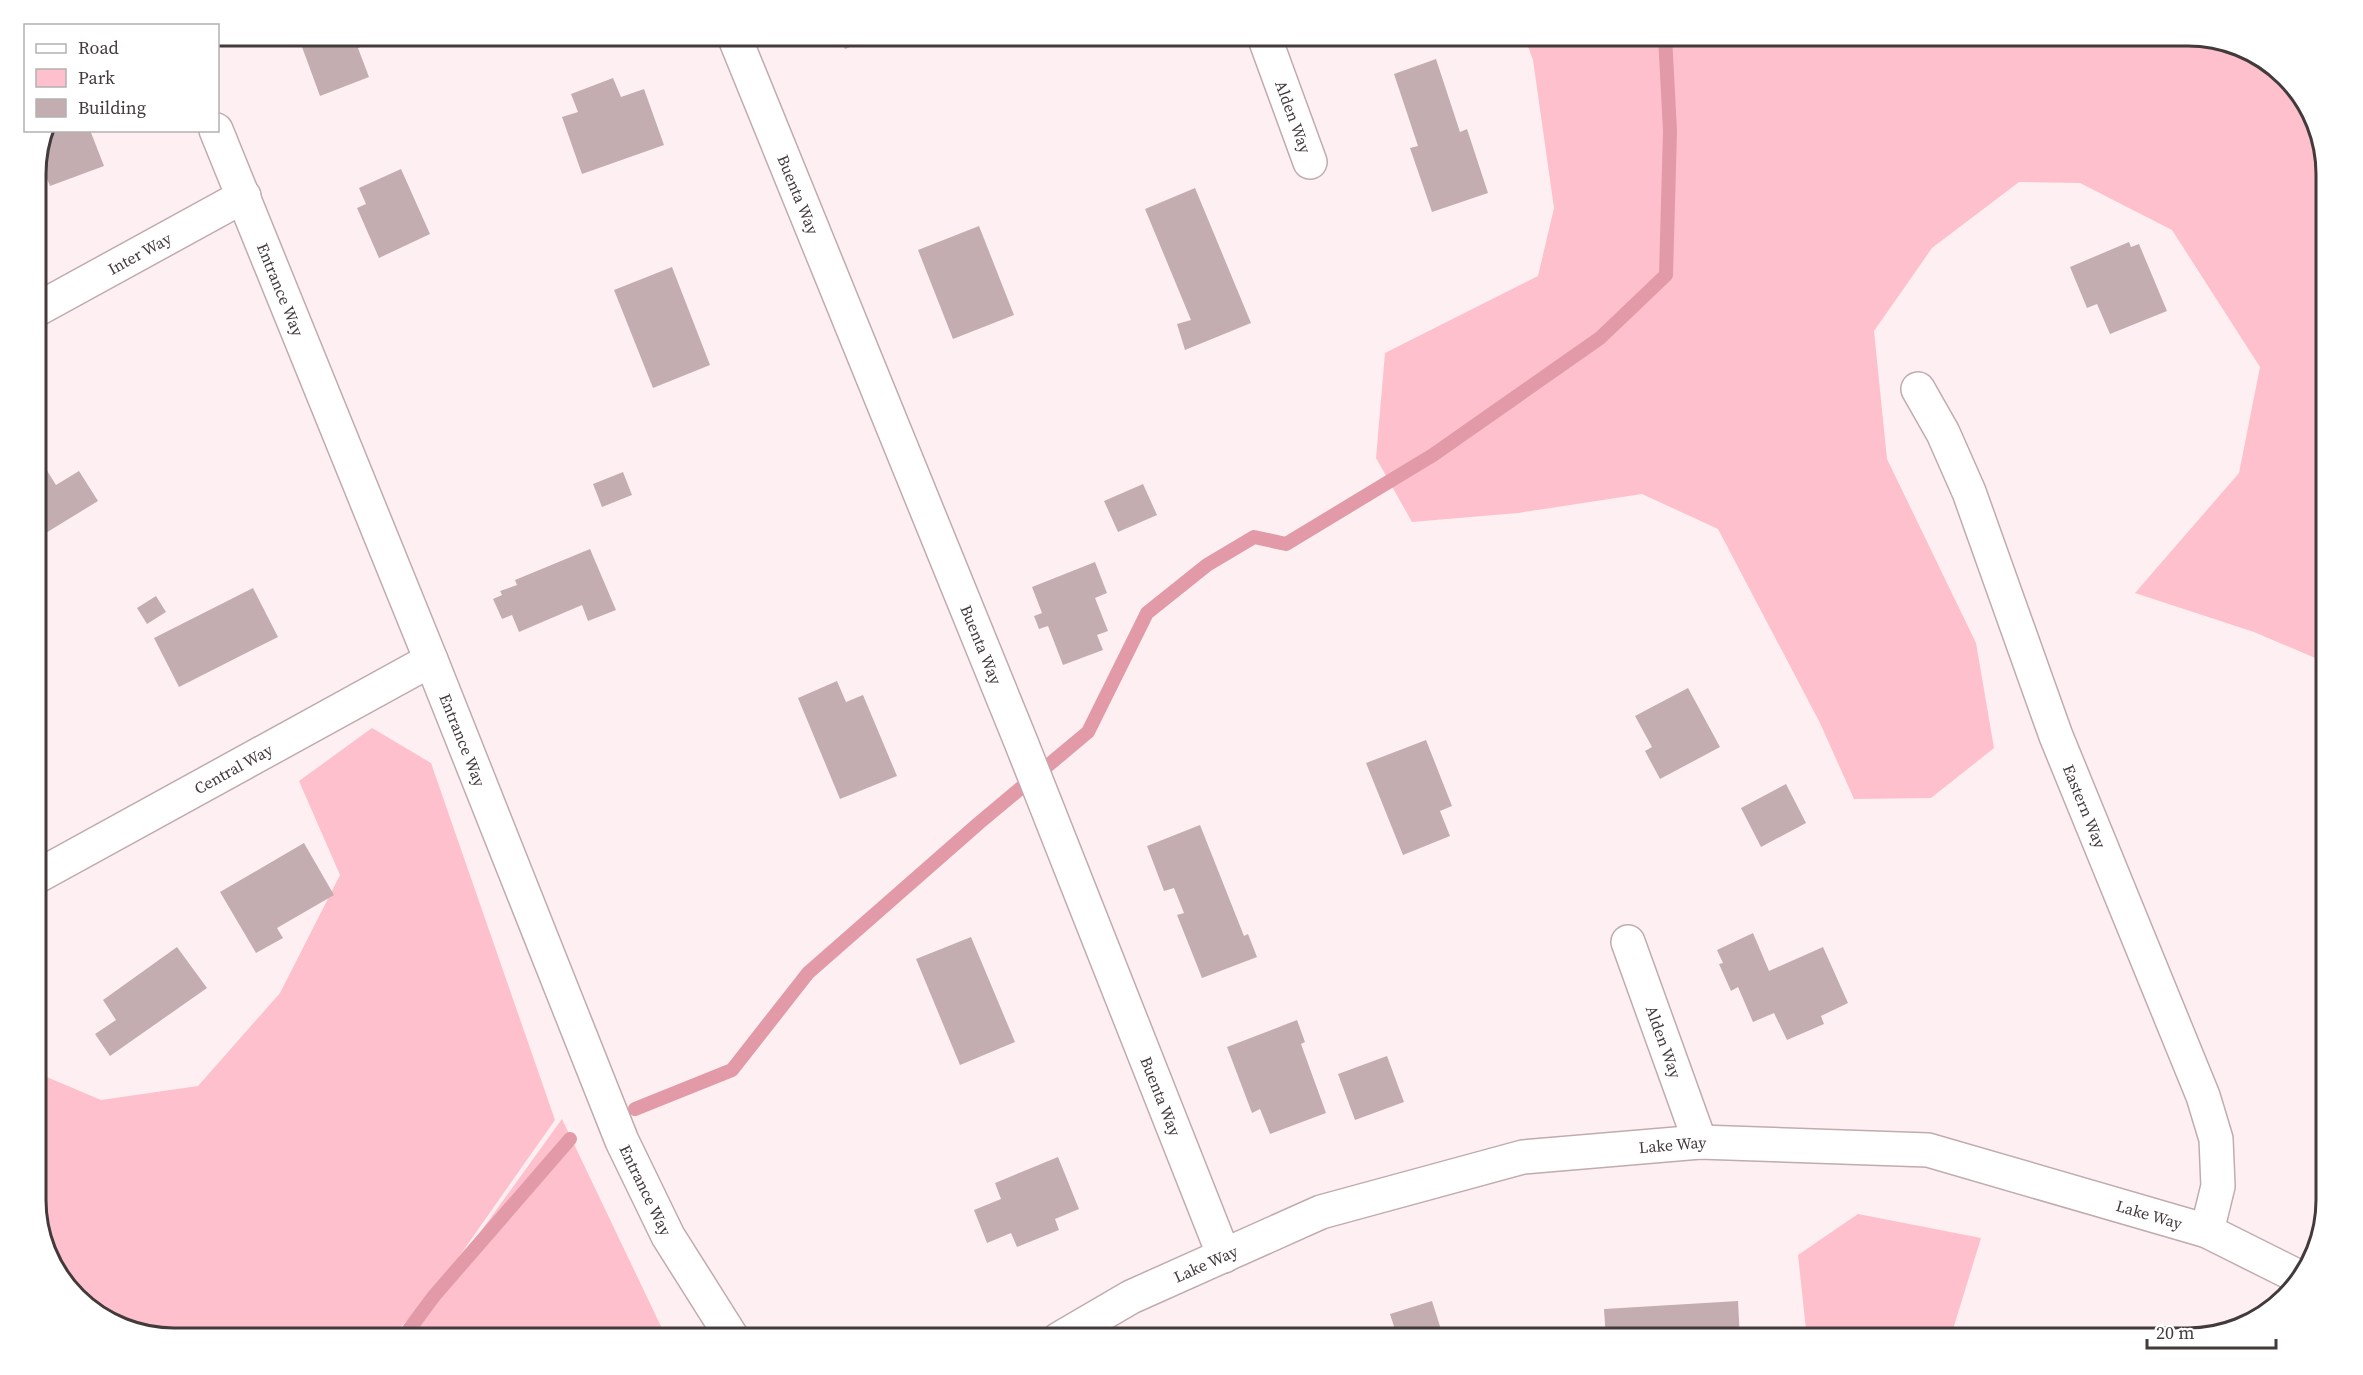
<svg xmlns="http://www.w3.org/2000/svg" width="2363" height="1375" font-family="'Source Serif 4',serif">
<rect width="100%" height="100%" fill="#fef0f2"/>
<g fill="#fec0cc">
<path d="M1524,36H2188L2258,55L2308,105L2327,166V663L2254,632L2135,593L2239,473L2260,367L2172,230L2080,183L2019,182L1932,248L1874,331L1887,459L1976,643L1994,748L1931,798L1854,799L1820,723L1718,529L1642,494L1518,513L1412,522L1376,458L1385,353L1538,276L1554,208L1533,60Z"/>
<path d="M372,728L431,763L555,1120L432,1295L389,1339H175L105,1320L55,1270L36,1209V1078L42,1075L101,1100L198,1086L280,993L340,875L299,781Z"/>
<path d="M562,1119L667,1339H391L434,1296Z"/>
<path d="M1858,1214L1981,1238L1950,1339H1807L1798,1255Z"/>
</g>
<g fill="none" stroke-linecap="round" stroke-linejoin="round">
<g stroke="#e299a8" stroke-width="14">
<path d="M635,1109L732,1070L808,973L979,823L1088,732L1147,613L1207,565L1254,537L1286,544L1433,455L1600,338L1666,275L1670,131L1665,36"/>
<path d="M402,1339L434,1296L570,1139"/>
</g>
</g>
<g fill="#c4adb1">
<path d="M298,36H375L377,41L358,48L369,77L320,96Z"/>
<path d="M839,36H878L845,49Z"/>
<path d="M1436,59L1460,132L1467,129L1488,193L1432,212L1410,148L1418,146L1394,74Z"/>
<path d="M613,78L621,97L644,89L664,145L582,174L562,117L578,112L571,94Z"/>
<path d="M45,130H90L104,166L50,186L38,157Z"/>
<path d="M401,169L430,234L379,258L357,208L366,204L359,188Z"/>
<path d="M1195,188L1251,323L1185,350L1177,324L1191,320L1145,209Z"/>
<path d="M979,226L1014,315L953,339L918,250Z"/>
<path d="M2129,242L2131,247L2139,244L2167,311L2110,334L2097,304L2087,308L2070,267Z"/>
<path d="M672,267L710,365L653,388L614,290Z"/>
<path d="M36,453L56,485L79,471L98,501L36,539Z"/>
<path d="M623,472L632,495L602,507L593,484Z"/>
<path d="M1143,484L1157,515L1118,532L1104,501Z"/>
<path d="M590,549L616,610L588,621L582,605L519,632L512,615L502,619L493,599L502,595L500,591L517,585L515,580Z"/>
<path d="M1095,562L1107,593L1095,598L1108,631L1097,635L1103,650L1063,665L1048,626L1039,629L1034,616L1042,613L1032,587Z"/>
<path d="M253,588L278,637L179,687L154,638Z"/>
<path d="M156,596L166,612L147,624L137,608Z"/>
<path d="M837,681L846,702L863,695L897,776L840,799L798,698Z"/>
<path d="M1688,688L1720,747L1660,779L1645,751L1652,747L1635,716Z"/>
<path d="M1426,740L1452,806L1440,811L1450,836L1403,855L1366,763Z"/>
<path d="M1786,784L1806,823L1761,847L1741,808Z"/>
<path d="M1200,825L1244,936L1248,934L1257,957L1202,978L1177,915L1184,913L1174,888L1164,891L1147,846Z"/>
<path d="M304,843L334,895L277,928L283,938L256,953L220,892Z"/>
<path d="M1753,933L1769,971L1823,947L1848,1003L1821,1016L1824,1024L1787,1040L1774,1013L1753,1022L1738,987L1731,991L1719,964L1723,963L1717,950Z"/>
<path d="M971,937L1015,1042L960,1065L916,959Z"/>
<path d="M177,947L207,988L110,1056L95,1034L116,1020L103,1000Z"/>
<path d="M1297,1020L1305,1042L1301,1044L1326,1113L1270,1134L1260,1109L1252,1113L1227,1047Z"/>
<path d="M1387,1056L1404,1102L1355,1120L1338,1074Z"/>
<path d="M1058,1157L1079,1209L1055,1219L1059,1230L1017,1247L1011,1233L987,1243L974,1210L1001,1199L995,1183Z"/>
<path d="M1432,1301L1444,1339H1398L1390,1314Z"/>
<path d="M1738,1301L1740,1339H1606L1604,1309Z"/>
</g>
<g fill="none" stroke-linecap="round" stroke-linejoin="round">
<defs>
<g id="street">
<path id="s1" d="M734,36L1021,742L1224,1256"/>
<path id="s2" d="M1264,36L1310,162"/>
<path id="s3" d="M216,130L431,660L622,1141L668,1236L733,1339"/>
<path id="s4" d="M36,310L244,196"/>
<path id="s5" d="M1918,389L1943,433L1969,492L2056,736L2203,1096L2216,1139L2218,1186L2207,1231"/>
<path id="s6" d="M36,877L431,660"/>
<path id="s7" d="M1628,942L1700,1142"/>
<path id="s8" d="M1059,1339L1131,1297L1321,1212L1523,1157L1700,1142L1928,1150L2207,1231L2301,1278"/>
</g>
</defs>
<use href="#street" stroke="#c1abae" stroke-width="36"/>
<use href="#street" stroke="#fff" stroke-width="33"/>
</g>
<g text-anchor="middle" stroke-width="4.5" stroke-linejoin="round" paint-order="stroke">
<g font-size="16" fill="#433a3b" stroke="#fff">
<text dy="6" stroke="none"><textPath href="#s2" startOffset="86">Alden Way</textPath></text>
<text dy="6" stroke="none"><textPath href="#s1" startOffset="171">Buenta Way</textPath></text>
<text dy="6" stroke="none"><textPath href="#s4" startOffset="118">Inter Way</textPath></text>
<text dy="6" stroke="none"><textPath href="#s3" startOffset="172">Entrance Way</textPath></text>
<text dy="6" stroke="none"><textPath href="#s1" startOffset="657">Buenta Way</textPath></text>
<text dy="6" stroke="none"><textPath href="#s3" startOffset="658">Entrance Way</textPath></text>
<text dy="6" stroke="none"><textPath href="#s6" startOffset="225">Central Way</textPath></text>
<text dy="6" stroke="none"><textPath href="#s5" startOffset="450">Eastern Way</textPath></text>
<text dy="6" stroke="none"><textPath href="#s7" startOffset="106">Alden Way</textPath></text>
<text dy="6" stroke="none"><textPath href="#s1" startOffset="1143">Buenta Way</textPath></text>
<text dy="6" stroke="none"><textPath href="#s8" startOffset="651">Lake Way</textPath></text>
<text dy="6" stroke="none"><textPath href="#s3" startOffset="1144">Entrance Way</textPath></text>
<text dy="6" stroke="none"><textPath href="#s8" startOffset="1137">Lake Way</textPath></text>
<text dy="6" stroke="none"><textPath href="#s8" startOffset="165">Lake Way</textPath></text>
</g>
</g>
<path d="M0 0H2363V1375H0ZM174 46H2188A128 128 0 0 1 2316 174V1200A128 128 0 0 1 2188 1328H174A128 128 0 0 1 46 1200V174A128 128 0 0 1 174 46Z" fill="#fff" fill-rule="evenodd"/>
<path fill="none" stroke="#433a3b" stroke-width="3" d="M174 46H2188A128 128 0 0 1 2316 174V1200A128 128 0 0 1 2188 1328H174A128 128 0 0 1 46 1200V174A128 128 0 0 1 174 46Z"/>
<rect x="24" y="24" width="195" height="108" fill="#ffffff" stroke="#b4b0b1" stroke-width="1.5"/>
<rect x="36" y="44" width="30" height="9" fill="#ffffff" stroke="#b4b0b1" stroke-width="1.5"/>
<text x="78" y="54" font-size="18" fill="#433a3b">Road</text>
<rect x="36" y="69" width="30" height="18" fill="#fec0cc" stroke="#b4b0b1" stroke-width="1.5"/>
<text x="78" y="84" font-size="18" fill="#433a3b">Park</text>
<rect x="36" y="99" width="30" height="18" fill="#c4adb1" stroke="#b4b0b1" stroke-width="1.5"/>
<text x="78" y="114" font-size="18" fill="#433a3b">Building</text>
<path d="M2147 1339v9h129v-9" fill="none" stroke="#433a3b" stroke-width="3"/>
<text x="2156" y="1339" font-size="18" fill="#433a3b" stroke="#ffffff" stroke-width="4.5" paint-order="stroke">20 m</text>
</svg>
